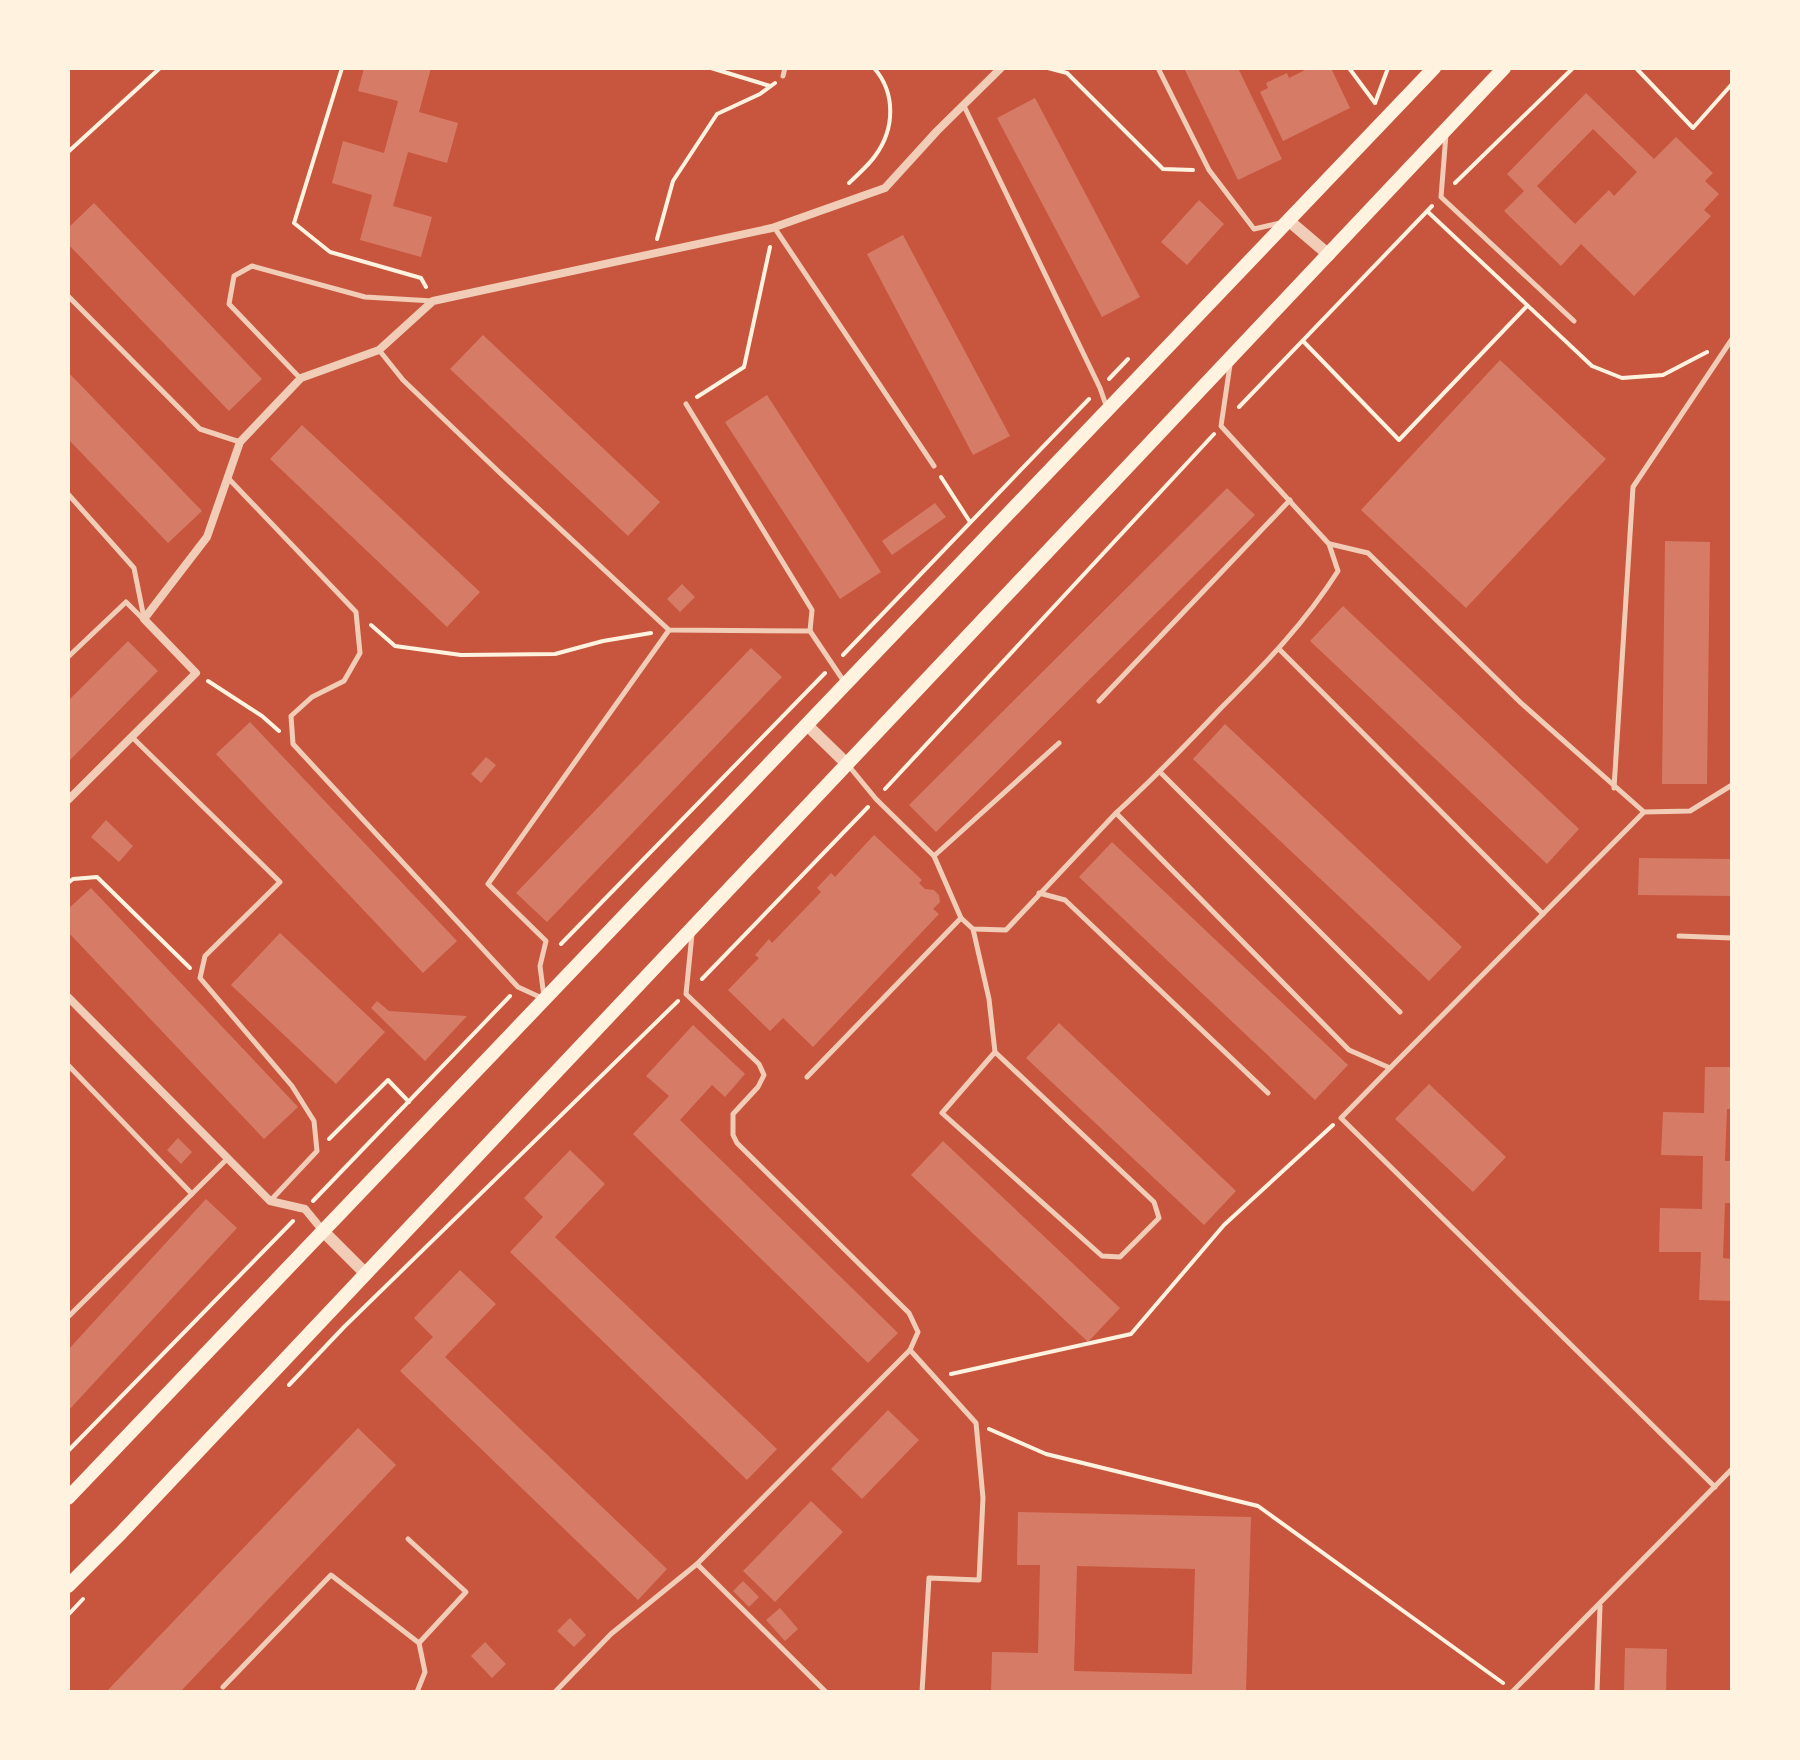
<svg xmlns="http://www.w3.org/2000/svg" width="1800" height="1760" font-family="'Exo 2',sans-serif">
<rect width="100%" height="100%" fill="#c8553d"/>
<g fill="#d67c66" fill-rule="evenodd">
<path d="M364,68H431L419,112L458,123L447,163L408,152L393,206L432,217L421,257L360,240L372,195L332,183L343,141L384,153L398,101L358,91Z"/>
<path d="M1184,68H1238L1282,159L1238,180Z"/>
<path d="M1309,68H1331L1350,108L1283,141L1260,92L1268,88L1266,83L1287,73L1289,78Z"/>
<path d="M1586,93L1654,159L1676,137L1713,173L1705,181L1719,194L1704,210L1711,216L1634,296L1581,244L1561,266L1504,211L1524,191L1507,174ZM1593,129L1637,172L1614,196L1609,190L1575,224L1537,186Z"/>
<path d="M1035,98L1140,297L1102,317L997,118Z"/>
<path d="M1199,200L1224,224L1187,265L1161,242Z"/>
<path d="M94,203L262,379L229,411L68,244V228Z"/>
<path d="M903,235L1010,436L973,455L867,254Z"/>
<path d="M483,335L660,502L628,536L450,369Z"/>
<path d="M1500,360L1606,459L1466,608L1361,510Z"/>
<path d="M68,372L202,511L168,543L68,439Z"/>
<path d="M767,395L881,572L840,599L725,422Z"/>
<path d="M302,425L480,592L447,627L270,459Z"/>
<path d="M1227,488L1255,515L936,832L909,805Z"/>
<path d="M935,503L946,517L892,555L882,541Z"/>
<path d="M1665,541L1710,542L1707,784H1662Z"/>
<path d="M682,584L695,597L680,612L667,599Z"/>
<path d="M1343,606L1579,829L1547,864L1310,641Z"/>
<path d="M128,641L158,671L68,762V701Z"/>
<path d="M751,648L782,677L547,922L516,893Z"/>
<path d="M250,722L457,941L423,973L216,754Z"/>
<path d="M1225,724L1462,947L1429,981L1193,759Z"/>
<path d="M486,757L496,765L481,783L471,774Z"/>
<path d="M106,820L133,846L119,862L91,837Z"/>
<path d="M874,835L922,880L919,883L925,889L934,890L939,895L940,902L933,909L939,914L813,1047L783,1018L770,1031L728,990L759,958L755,955L769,939L772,943L821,892L817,888L831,873L835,877Z"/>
<path d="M1112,842L1348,1065L1315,1100L1079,877Z"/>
<path d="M1639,858L1732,859V896L1638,895Z"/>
<path d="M91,888L298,1107L264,1139L68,932V909Z"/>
<path d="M280,933L385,1032L336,1084L231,985Z"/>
<path d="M377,1001L389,1011L467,1016L425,1061L371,1008Z"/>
<path d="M1059,1023L1236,1191L1204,1225L1026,1058Z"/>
<path d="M693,1025L745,1074L725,1097L712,1085L680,1120L898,1333L868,1363L633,1134L669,1096L646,1076Z"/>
<path d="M1705,1067H1732V1109H1727L1725,1161H1732V1203H1725L1723,1258L1732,1259V1301L1699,1300L1701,1252H1659L1660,1208L1702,1209L1703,1156L1661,1155L1663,1112L1704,1113Z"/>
<path d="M1429,1084L1506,1157L1473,1192L1395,1119Z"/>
<path d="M178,1138L192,1152L181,1164L167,1150Z"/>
<path d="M943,1141L1120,1308L1088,1342L911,1175Z"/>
<path d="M570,1150L605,1184L555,1237L777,1449L747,1480L510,1252L543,1217L524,1198Z"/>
<path d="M206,1199L237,1228L68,1411V1350Z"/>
<path d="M460,1270L496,1304L445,1357L667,1569L638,1600L400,1371L433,1337L414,1318Z"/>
<path d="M888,1410L919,1440L862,1499L831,1469Z"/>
<path d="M358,1428L396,1465L180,1692H106Z"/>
<path d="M811,1501L843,1532L775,1602L743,1571Z"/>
<path d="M1018,1512L1251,1517L1246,1692H991L992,1652L1038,1653L1040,1565H1017ZM1077,1566L1195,1569L1192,1674L1074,1671Z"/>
<path d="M743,1581L759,1597L749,1607L733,1591Z"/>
<path d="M780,1608L798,1629L785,1641L766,1620Z"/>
<path d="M570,1618L586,1635L574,1647L557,1631Z"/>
<path d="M485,1642L506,1664L492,1678L471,1656Z"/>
<path d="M1625,1648L1667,1649L1666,1692H1624Z"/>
</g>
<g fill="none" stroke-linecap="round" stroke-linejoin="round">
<g stroke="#fff3e0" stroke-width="4">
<path d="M342,68L294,223L330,252L421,278L426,287"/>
<path d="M711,68L770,86"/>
<path d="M1048,68L1067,73L1163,169L1193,170"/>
<path d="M1349,68L1375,103"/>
<path d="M1636,68L1693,128L1732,84"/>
<path d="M1375,103L1388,68"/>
<path d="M68,152L160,68"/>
<path d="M849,183C858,174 868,166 875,156C895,129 896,93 874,68"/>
<path d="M1455,183L1573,68"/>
<path d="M1427,211L1592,366L1622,378L1663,375L1707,352"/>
<path d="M657,239L673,181L717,114L760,94L775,83"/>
<path d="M1303,341L1399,440L1527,306"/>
<path d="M1109,379L1128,359"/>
<path d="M697,397L744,367L770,247"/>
<path d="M1239,407L1432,206"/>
<path d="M941,477L970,522"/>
<path d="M371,625L395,646L461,655L555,654L603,641L651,633"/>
<path d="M843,655L1089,399"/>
<path d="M208,681L262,716L279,731"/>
<path d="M885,789L1214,434"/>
<path d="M68,883L73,879L97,877L190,968"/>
<path d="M561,944L825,673"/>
<path d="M702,979L868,807"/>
<path d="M329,1139L388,1080L409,1102"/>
<path d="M313,1201L510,996"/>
<path d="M951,1374L1131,1334L1224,1225L1333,1125"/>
<path d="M289,1385L344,1327L678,1001"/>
<path d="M989,1429L1046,1454L1258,1506L1503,1683"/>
<path d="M68,1451L293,1221"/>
<path d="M68,1615L83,1599"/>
</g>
<g stroke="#f1ccb7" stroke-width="5">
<path d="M1158,68L1209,170L1254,229L1280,223"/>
<path d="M783,76L785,68"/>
<path d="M964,106L1100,388L1107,408"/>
<path d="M1446,134L1441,197L1574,321"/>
<path d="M774,227L934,466"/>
<path d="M68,296L200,429L240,442"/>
<path d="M379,350L403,380L499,472L669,630L810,631L845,683"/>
<path d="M300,378L229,304L234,276L252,266L365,297L433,301"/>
<path d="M686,404L812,610L810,631"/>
<path d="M228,478L356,612L360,653L344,681L312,697L291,716L293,744L518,987L544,999"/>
<path d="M68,494L134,568L144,618"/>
<path d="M1330,544L1368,553L1521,703L1644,812"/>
<path d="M1279,649L1543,914"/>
<path d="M68,657L126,602L143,619"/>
<path d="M1099,701L1290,500"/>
<path d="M132,737L280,882L205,956L200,978L292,1086L314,1121L317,1151L271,1200"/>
<path d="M848,765L876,799L934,856L961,918L973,929L1006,930L1116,813L1349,1050L1390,1068L1644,812L1690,811L1732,785"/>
<path d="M1160,772L1400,1012"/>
<path d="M1614,788L1633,487L1732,339"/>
<path d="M1116,813C1152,780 1187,744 1221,708C1264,665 1305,623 1338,571L1329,544L1221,426L1230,365"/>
<path d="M934,856L1059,743"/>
<path d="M1039,893L1065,900L1268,1093"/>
<path d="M973,929L989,999L995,1052L1154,1202L1159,1218L1120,1257L1102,1256L942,1113L995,1052"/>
<path d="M1679,936L1732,938"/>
<path d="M544,997L540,966L546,941L488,884L669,630"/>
<path d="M68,1065L192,1194"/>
<path d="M1390,1068L1341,1118L1715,1487"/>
<path d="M807,1077L961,918"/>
<path d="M68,1317L227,1159"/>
<path d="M910,1350L976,1423L983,1498L979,1580L929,1578L922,1692"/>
<path d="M408,1539L466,1592L419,1643"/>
<path d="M697,1564L826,1692"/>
<path d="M223,1687L331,1575L419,1643L425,1672L417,1692"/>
<path d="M555,1692L611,1634L697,1564L910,1350L918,1332L909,1313L737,1143L733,1135V1114L758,1087L764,1075L759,1064L686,994L692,934"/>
<path d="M1512,1692L1732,1469"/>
<path d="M1597,1692L1600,1606"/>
</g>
<g stroke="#f1ccb7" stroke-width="8">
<path d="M68,800L196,673L144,619L207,537L240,442L301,378L379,350L433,301L772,228L885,188L937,131L1001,68"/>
<path d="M68,997L270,1201L305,1209L323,1231"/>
</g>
<g stroke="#f1ccb7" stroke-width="12">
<path d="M1288,220L1329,255"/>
<path d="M807,725L848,765"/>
<path d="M323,1231L366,1274"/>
</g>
<g stroke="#fff3e0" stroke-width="14">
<path d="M68,1498L1434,68"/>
<path d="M68,1586L121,1533L1504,68"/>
</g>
</g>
<rect width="1800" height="1760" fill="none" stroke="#fff3e0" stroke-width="140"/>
</svg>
